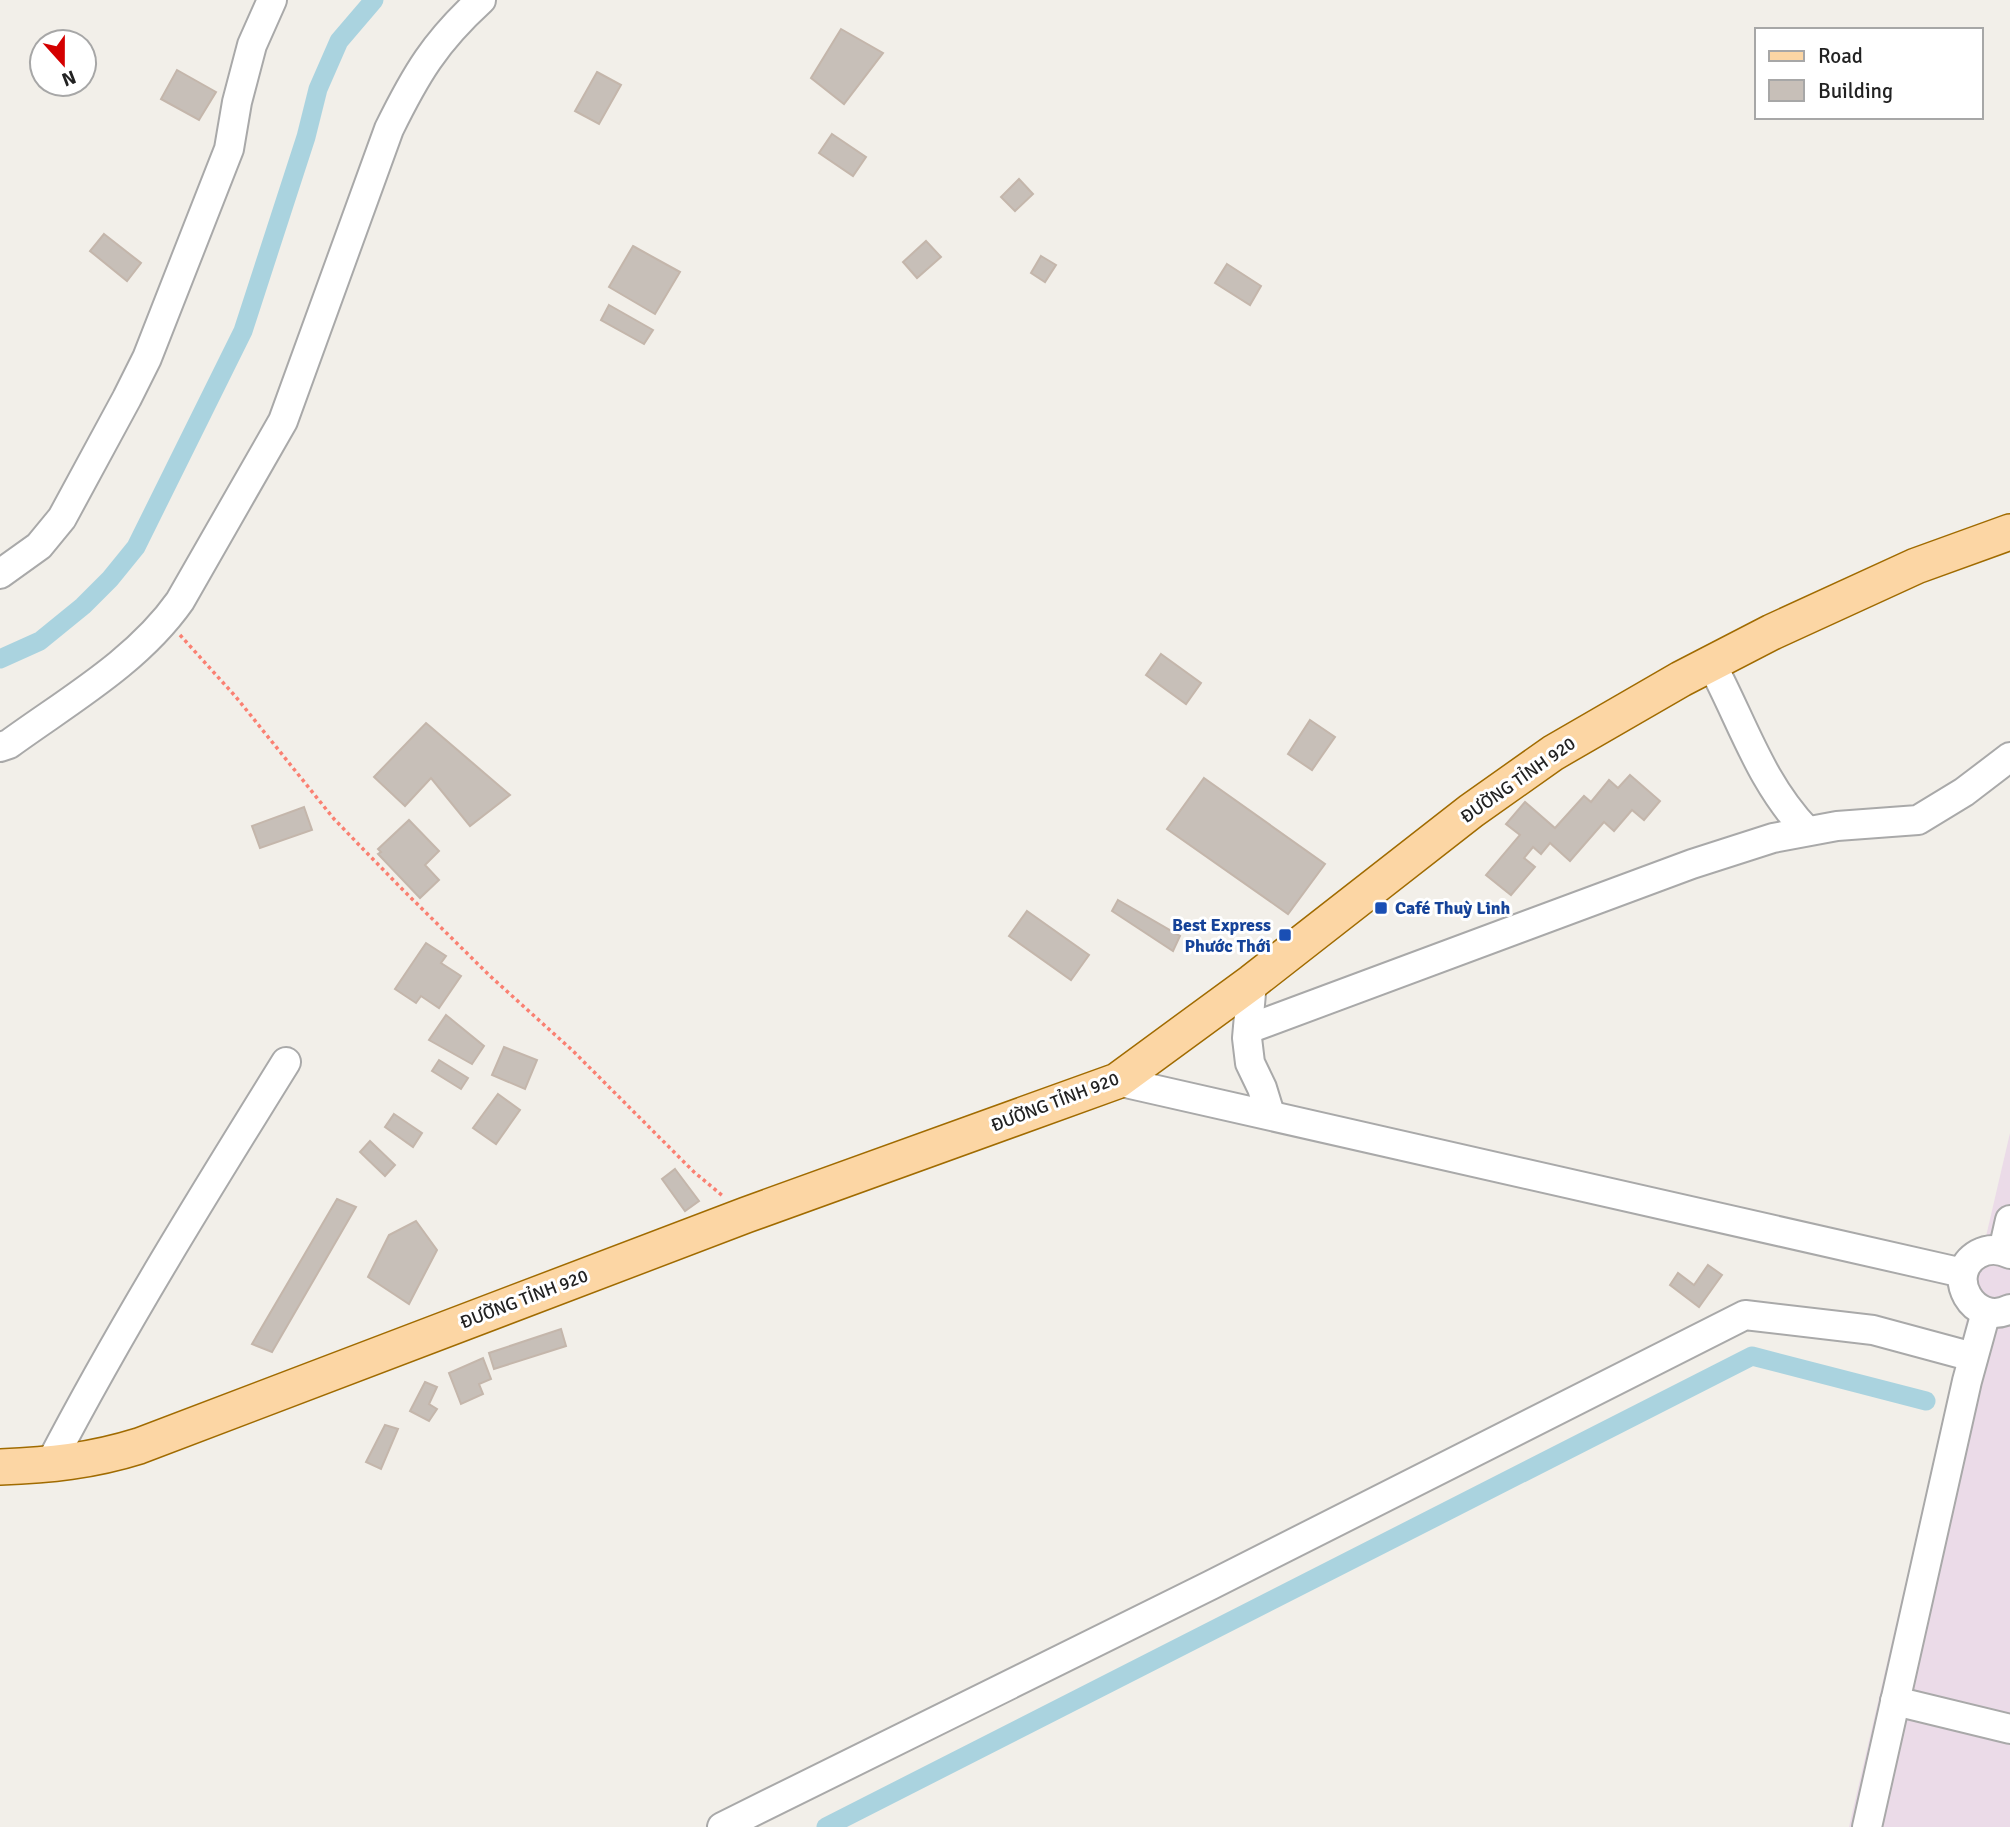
<svg xmlns="http://www.w3.org/2000/svg" width="2010" height="1827" font-family="Signika,sans-serif">
<rect width="100%" height="100%" fill="#f2efe9"/>
<path fill="#ebdbe8" d="M2010,1133V1827H1849Z"/>
<g fill="none" stroke-linecap="round" stroke-linejoin="round">
<g stroke="#aad3df" stroke-width="19">
<path d="M0,659L40,641L83,606L110,579L136,547L243,331L306,137L318,89L339,41L374,0"/>
<path d="M826,1827L1752,1356L1926,1401"/>
</g>
</g>
<g fill="#c7bfb8" stroke="#c4b6ab" stroke-width="2">
<path d="M841,29L883,53L844,104L811,78Z"/>
<path d="M177,70L216,92L199,120L161,99Z"/>
<path d="M597,72L621,85L599,124L575,111Z"/>
<path d="M832,134L866,157L853,176L819,153Z"/>
<path d="M1019,179L1033,194L1015,211L1001,197Z"/>
<path d="M104,234L141,263L127,281L90,251Z"/>
<path d="M926,241L941,257L917,278L903,262Z"/>
<path d="M633,246L680,272L655,314L609,287Z"/>
<path d="M1041,256L1056,265L1045,282L1031,273Z"/>
<path d="M1227,264L1261,286L1250,305L1215,283Z"/>
<path d="M609,305L653,330L644,344L601,320Z"/>
<path d="M1161,654L1201,683L1186,704L1146,675Z"/>
<path d="M1310,720L1335,737L1312,770L1288,754Z"/>
<path d="M426,723L510,795L470,826L431,778L405,806L374,777Z"/>
<path d="M1630,775L1660,801L1644,820L1632,810L1614,831L1604,822L1570,861L1550,843L1541,854L1533,847L1524,858L1535,867L1511,895L1486,875L1520,835L1506,824L1525,802L1555,828L1584,796L1591,802L1609,780L1618,788Z"/>
<path d="M1204,778L1325,864L1288,914L1167,829Z"/>
<path d="M304,807L312,830L260,848L252,826Z"/>
<path d="M409,820L439,851L425,865L439,880L420,898L378,854L381,852L378,849Z"/>
<path d="M1118,900L1180,936L1173,951L1112,911Z"/>
<path d="M1027,911L1089,955L1071,980L1009,936Z"/>
<path d="M426,943L446,956L441,963L461,976L439,1008L421,996L416,1003L395,989Z"/>
<path d="M446,1015L484,1046L472,1064L429,1040Z"/>
<path d="M504,1047L537,1060L525,1089L492,1075Z"/>
<path d="M439,1060L468,1078L461,1089L432,1071Z"/>
<path d="M498,1094L520,1110L496,1144L473,1128Z"/>
<path d="M394,1114L422,1133L413,1147L385,1127Z"/>
<path d="M370,1141L395,1165L385,1176L360,1152Z"/>
<path d="M675,1169L699,1201L685,1211L662,1179Z"/>
<path d="M337,1199L356,1207L272,1352L252,1344Z"/>
<path d="M416,1221L437,1250L409,1304L368,1277L389,1235Z"/>
<path d="M1708,1265L1722,1275L1699,1307L1670,1285L1678,1273L1694,1285Z"/>
<path d="M561,1329L566,1346L494,1369L489,1353Z"/>
<path d="M483,1358L491,1379L479,1384L483,1394L461,1404L449,1373Z"/>
<path d="M425,1382L437,1387L429,1404L437,1409L429,1421L410,1411Z"/>
<path d="M385,1425L398,1429L381,1469L366,1462Z"/>
</g>
<g fill="none" stroke-linecap="round" stroke-linejoin="round">
<defs>
<g id="minor">
<path d="M0,574L39,546L62,518L127,398L147,358L229,149L237,102L252,45L272,0"/>
<path d="M1711,663C1743,723 1760,782 1807,831"/>
<path d="M0,747L9,744C68,701 137,662 180,601L283,421L389,129C416,74 435,42 481,0"/>
<path d="M1252,982L1247,1038L1250,1063L1262,1088L1270,1114"/>
<path d="M1248,1029L1692,864L1773,838L1837,826L1918,820L1964,792L2010,757"/>
<path d="M1117,1081L1963,1273"/>
<path d="M2003,1251L2010,1220"/>
<path d="M2010,1254C1999,1249 1989,1248 1978,1254C1943,1274 1974,1328 2010,1309"/>
<path d="M50,1464C122,1326 204,1194 286,1062"/>
<path d="M1895,1701L2010,1729"/>
<path d="M722,1827L1211,1585L1745,1315L1873,1330L1973,1357"/>
<path d="M1867,1827L1967,1381L1986,1312"/>
</g>
<path id="major" d="M0,1467C50,1465 91,1461 139,1446L746,1215L1117,1081L1252,982L1471,811L1553,753L1681,679L1772,632L1916,566L2010,532"/>
</defs>
<use href="#minor" stroke="#a9a9a9" stroke-width="32"/>
<use href="#major" stroke="#a06b00" stroke-width="38"/>
<path stroke="#fa8072" stroke-width="3.5" stroke-dasharray="3.5 3.5" stroke-linecap="butt" d="M180,635L236,697L334,819L400,887L490,976L573,1051L694,1172L724,1197"/>
<use href="#minor" stroke="#fff" stroke-width="28"/>
<use href="#major" stroke="#fcd6a4" stroke-width="35"/>
</g>
<g fill="#1a4fb4" stroke="#fff" stroke-width="2.5">
<rect x="1374" y="901" width="14" height="14" rx="3.5"/>
<rect x="1278" y="928" width="14" height="14" rx="3.5"/>
</g>
<g text-anchor="middle" stroke-width="6" stroke-linejoin="round" paint-order="stroke">
<g font-size="18" fill="#222" stroke="#fff">
<text transform="translate(1518 780) rotate(-35)" y="6">ĐƯỜNG TỈNH 920</text>
<text transform="translate(1055 1102) rotate(-21)" y="6">ĐƯỜNG TỈNH 920</text>
<text transform="translate(524 1299) rotate(-21)" y="6">ĐƯỜNG TỈNH 920</text>
</g>
<g font-size="18" font-weight="bold" fill="#164399" stroke="#fff" text-anchor="start">
<text x="1395" y="914">Café Thuỳ Linh</text>
<text x="1271" y="931" text-anchor="end">Best Express<tspan x="1271" dy="21">Phước Thới</tspan></text>
</g>
</g>
<rect x="1755" y="28" width="228" height="91" fill="#ffffff" stroke="#a7a7a7" stroke-width="2"/>
<rect x="1769" y="51" width="35" height="10" fill="#fcd6a4" stroke="#a7a7a7" stroke-width="2"/>
<text x="1818" y="63" font-size="21" fill="#222222">Road</text>
<rect x="1769" y="80" width="35" height="21" fill="#c7bfb8" stroke="#a7a7a7" stroke-width="2"/>
<text x="1818" y="98" font-size="21" fill="#222222">Building</text>
<g transform="translate(63 63) rotate(159)"><circle r="33" fill="#ffffff" stroke="#a7a7a7" stroke-width="2"/>
<path d="M0-5L12 26L0 18L-12 26Z" fill="#d40000"/>
<text y="-10" font-size="19" font-weight="bold" text-anchor="middle" fill="#222222">N</text>
</g>
</svg>
